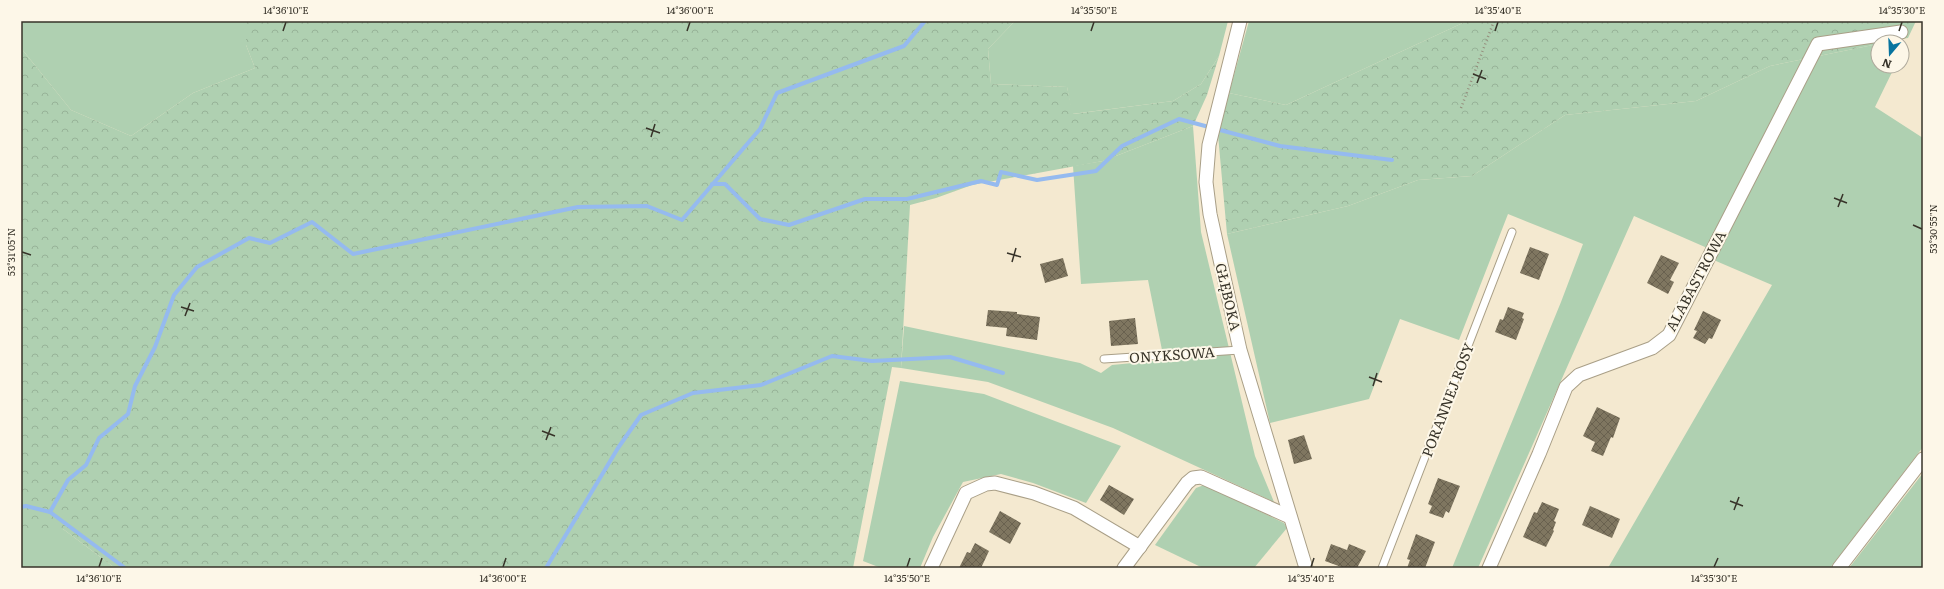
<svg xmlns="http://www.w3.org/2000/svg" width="1944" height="589" font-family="Literata,serif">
<defs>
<pattern id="forest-crowns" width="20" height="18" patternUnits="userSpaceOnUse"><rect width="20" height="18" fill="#afd0b1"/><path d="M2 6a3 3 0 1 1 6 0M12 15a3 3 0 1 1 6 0" fill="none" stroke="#97b398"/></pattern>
<pattern id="building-cross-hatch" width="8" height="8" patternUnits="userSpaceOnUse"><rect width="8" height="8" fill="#7f7660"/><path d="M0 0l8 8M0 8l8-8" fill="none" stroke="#69614f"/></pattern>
</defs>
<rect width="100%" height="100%" fill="#f4e9d0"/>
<g fill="#afd0b1">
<path d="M21,21H246V45L255,68L193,93L131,136L71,110L21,48Z"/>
<path d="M1015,21H1228L1219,56L1201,84L1173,101L1072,114L1067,87L991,84L988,49Z"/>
<path d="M1249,21H1467L1286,105L1229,93Z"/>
<path d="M1878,44V66H1895L1875,107L1923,138V447L1830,568H1608L1772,285L1716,261L1705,247L1634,216L1478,568H1452L1561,302L1583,244L1508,214L1459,340L1400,319L1369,399L1270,423L1227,234L1348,206L1418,180L1472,176L1565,115L1696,101L1770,66Z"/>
<path d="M1193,126L1201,232L1255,456L1274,502L1113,428L988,382L901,368L904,326L1080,363L1101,373L1112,365L1164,360L1148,280L1081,284L1073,166L1103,161Z"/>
<path d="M900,381L984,394L1121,446L1086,503L1033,483L1001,474L963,482L933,537L920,568H881L863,561Z"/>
<path d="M1923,473V568H1849Z"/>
<path d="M1204,485L1284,523L1287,528L1254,568H1203L1155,545L1196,488Z"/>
<path d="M21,519L63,529L115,568H21Z"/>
</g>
<g fill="url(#forest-crowns)">
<path d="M246,21H1015L988,49L991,84L1067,87L1073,114L1173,101L1201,84L1219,56L1207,95L1193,126L1103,161L972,185L936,198L910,205L901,368L892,367L853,568H115L63,529H21V48L71,110L131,136L193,93L255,68L246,45Z"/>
<path d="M1467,21H1916L1908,38L1878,42V44L1770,66L1696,101L1565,115L1472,176L1418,180L1348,206L1227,234L1218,135L1229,93L1286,105Z"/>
</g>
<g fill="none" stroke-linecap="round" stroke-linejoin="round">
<g stroke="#95baef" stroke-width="4">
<path d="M712,184H725L760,219L789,225L865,199H907L981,181L997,185L1001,172L1037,180L1096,171L1122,146L1179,119L1280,146L1392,160"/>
<path d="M21,507L26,506L50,512L125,568"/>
<path d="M50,512L68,480L86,465L99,438L128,414L135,386L155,347L174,295L197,267L249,238L270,243L312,222L353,254L578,207L647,206L682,220L760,129L777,93L904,46L925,21"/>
<path d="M546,568L618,448L641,415L693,393L761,385L832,356L872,361L950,357L1003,373"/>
</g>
</g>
<g fill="url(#building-cross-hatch)">
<path d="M1530,247L1549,254L1539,280L1520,273Z"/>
<path d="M1661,255L1679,263L1670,280L1674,282L1668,294L1647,283Z"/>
<path d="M1063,258L1068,276L1045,283L1040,264Z"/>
<path d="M1508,307L1524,313L1522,318L1524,319L1516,340L1495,332L1500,319L1503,320Z"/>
<path d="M988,310L1017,312V314L1040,317L1037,340L1006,336L1007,328L986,326Z"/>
<path d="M1703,311L1721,320L1712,339L1709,338L1705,344L1693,338L1697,331L1694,330Z"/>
<path d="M1135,318L1138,344L1111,346L1109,321Z"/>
<path d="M1597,407L1620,418L1613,438L1611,437L1603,456L1591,451L1595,442L1583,436Z"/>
<path d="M1304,435L1312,459L1294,464L1288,440Z"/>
<path d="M1438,478L1460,486L1449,513L1446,511L1443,518L1429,513L1432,506L1428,504Z"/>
<path d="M1109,485L1134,499L1124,515L1100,500Z"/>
<path d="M1542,502L1559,509L1554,521L1556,522L1553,530L1554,531L1546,547L1523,537L1534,512L1537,513Z"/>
<path d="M1590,506L1620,519L1612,538L1582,525Z"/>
<path d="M1000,511L1021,523L1010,544L989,532Z"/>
<path d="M1416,534L1435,542L1425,568H1407L1410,560L1407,559Z"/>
<path d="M975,543L989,551L981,568H959L967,552L970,553Z"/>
<path d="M1331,544L1347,550L1349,544L1366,551L1357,568H1344L1325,561Z"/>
</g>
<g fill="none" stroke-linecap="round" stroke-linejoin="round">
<defs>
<g id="service">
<path d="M1104,359L1240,350"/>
<path d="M1382,568L1512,232"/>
</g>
<g id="minor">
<path d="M1240,21L1209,145L1206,182L1210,214L1240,350L1306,568"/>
<path d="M931,568L966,493L986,484L995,483L1034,493L1074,508L1140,547"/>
<path d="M1124,568L1187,483L1193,478L1201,477L1290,517"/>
<path d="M1489,568L1539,454L1566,387L1579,375L1652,348L1669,335L1818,44L1901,32"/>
<path d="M1839,568L1923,459"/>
</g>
</defs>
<use href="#service" stroke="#a99f87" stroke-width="9"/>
<use href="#minor" stroke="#a99f87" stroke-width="15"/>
<path stroke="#958d7c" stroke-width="2.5" stroke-dasharray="1 3" stroke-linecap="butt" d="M1461,108L1494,21"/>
<use href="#service" stroke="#fff" stroke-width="7"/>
<use href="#minor" stroke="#fff" stroke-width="13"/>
</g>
<path fill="none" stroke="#373329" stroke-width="1.5" d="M283,31L286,22M687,31L690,22M1091,31L1094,22M1495,31L1498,22M1899,31L1902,22M1473,74L1486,79M1477,83L1482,70M646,128L660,133M651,137L655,124M1834,198L1847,203M1838,207L1843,194M1913,225L1922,229M22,252L31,255M1007,253L1021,257M1012,262L1016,248M181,307L194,311M185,316L190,303M1369,377L1382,382M1373,386L1377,373M542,431L555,436M546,440L551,427M1730,501L1743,506M1734,510L1739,497M99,567L102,558M503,567L506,558M907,567L910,558M1311,567L1314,558M1714,567L1718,558"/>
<g text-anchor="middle" stroke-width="4" stroke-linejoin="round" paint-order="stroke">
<g font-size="14" fill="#373329" stroke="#fdf7e8">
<text transform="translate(1696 281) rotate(-62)" y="5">ALABASTROWA</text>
<text transform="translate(1228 297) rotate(77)" y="5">GŁĘBOKA</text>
<text transform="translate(1172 355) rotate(-4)" y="5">ONYKSOWA</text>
<text transform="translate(1448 400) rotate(-69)" y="5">PORANNEJ ROSY</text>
</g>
</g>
<rect width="1944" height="589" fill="none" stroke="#fdf7e8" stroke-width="44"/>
<g transform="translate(1890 54) rotate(199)"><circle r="19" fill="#fdf7e8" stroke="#aea99c"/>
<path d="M0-3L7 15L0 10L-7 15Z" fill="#08749f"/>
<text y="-6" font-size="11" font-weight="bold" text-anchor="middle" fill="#373329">N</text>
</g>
<rect x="22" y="22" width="1900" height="545" fill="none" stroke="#373329" stroke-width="1.5"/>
<g font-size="10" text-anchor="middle" fill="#373329">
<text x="286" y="14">14°36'10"E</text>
<text x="690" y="14">14°36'00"E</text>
<text x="1094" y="14">14°35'50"E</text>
<text x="1498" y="14">14°35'40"E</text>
<text x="1902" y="14">14°35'30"E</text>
<text transform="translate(1933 229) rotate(-90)" y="4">53°30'55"N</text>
<text transform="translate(11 252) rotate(-90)" y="4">53°31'05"N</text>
<text x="99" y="582">14°36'10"E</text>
<text x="503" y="582">14°36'00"E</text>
<text x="907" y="582">14°35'50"E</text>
<text x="1311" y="582">14°35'40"E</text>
<text x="1714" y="582">14°35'30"E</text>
</g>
</svg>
